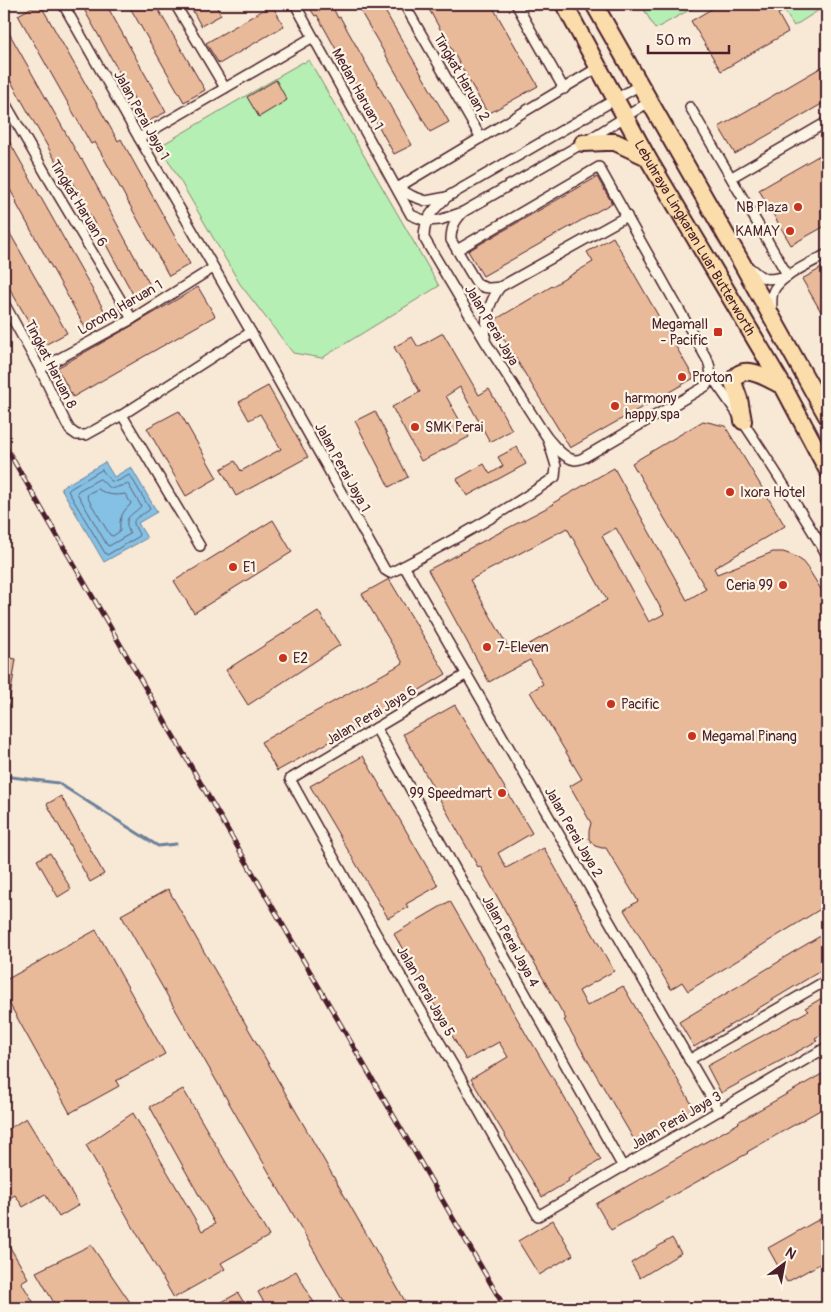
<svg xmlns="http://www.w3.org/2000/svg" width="831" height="1312" font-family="Pangolin,sans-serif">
<rect width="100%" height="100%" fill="#f8e9d6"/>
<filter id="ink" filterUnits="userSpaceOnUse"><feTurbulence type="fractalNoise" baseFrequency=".02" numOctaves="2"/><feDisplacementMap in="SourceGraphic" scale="10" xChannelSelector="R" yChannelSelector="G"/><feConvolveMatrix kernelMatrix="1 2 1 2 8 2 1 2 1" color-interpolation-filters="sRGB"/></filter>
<g filter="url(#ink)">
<g fill="#b5efb3" stroke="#80876f">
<path d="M641,4H700L655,29Z"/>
<path d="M780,4H827V5L794,26Z"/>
<path d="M309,60L439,286L322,358L293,353L240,284L160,146L280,76V75L303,62L304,63Z"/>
</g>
<path fill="#84c1e4" stroke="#6d809a" d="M105,462L114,477L131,467L157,512L138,523L147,538L104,562L61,488Z"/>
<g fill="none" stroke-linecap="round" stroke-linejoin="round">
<g stroke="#616075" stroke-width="1">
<path d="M102,470C105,473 107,477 110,480C116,485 125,476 130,475L150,509L148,511C135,519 129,518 139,534L138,537L107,555L105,553L68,491L70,489Z"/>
<path d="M100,479C115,493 110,488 128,484L141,506C136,513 125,515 127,526C128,529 129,532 130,534L109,546L107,545L77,493L78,491Z"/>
<path d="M98,489C107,495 114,496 125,494L131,503L130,505C121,513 119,520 120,531L113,536L110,535L87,497L88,494Z"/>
</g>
<path stroke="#6d809a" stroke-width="3" d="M4,776L58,783L158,846L176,844"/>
</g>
<g fill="#e9ba9a" stroke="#4a1f2b" fill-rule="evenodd">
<path d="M38,4H40L118,141L121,139L190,264L169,276L95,142L91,144L18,15Z"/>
<path d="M81,4H106L166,112L147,122Z"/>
<path d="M128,4H155L205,90L184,102Z"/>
<path d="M189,4H215L221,15L201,26Z"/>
<path d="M307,4H331L338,18L340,17L412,145L394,154L317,15L315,16Z"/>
<path d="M364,4H381L449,122L430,132L358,7Z"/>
<path d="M426,4H491L538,86L488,114Z"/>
<path d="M720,4H778L782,12L778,14L788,32L721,71L691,21Z"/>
<path d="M272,5L284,26L219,64L206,43Z"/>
<path d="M4,24L81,160L82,159L151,287L134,296L61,162L58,165L4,69Z"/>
<path d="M827,64V101L735,154L719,127Z"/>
<path d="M276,80L287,100L259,117L247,97Z"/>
<path d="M4,132L109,319L87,331L16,203L17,202L4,179Z"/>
<path d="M827,151V225L791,245L759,190Z"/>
<path d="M597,177L612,203L483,276L468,251Z"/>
<path d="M4,223L67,333L43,346L4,279Z"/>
<path d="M613,237L694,378L570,448L493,321L593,262L587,252Z"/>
<path d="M827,265V322L802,279Z"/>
<path d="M198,287L215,316L73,397L57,368L135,324Z"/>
<path d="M443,333L479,395L489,389L512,430L490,442L460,387L446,396L469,437L421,461L392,407L420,392L394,347L412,337L418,347Z"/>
<path d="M268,386L308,457L236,496L221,469L235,461L241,471L281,449L260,414L249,420L239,402Z"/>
<path d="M179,411L217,478L186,496L147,428Z"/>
<path d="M375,411L408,477L389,487L355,421Z"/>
<path d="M703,421L725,426L785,526L714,568L717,574L773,552H783L792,555L801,560L809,570L827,599V905L688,991L682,982L671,989L624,910L638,901L606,848H602L595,846L589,839V831L591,823L570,786L582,779L530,692L543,684L530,660L489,682L428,570L554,504L553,503L614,468L687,600L706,589L632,463ZM567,528L607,600L512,654L470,580ZM616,528L664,614L649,622L602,536Z"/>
<path d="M517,447L526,464L467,496L457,479L484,464L490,474L503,466L498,457Z"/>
<path d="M273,520L292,552L194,613L174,581Z"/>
<path d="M389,579L446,674L408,697L409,698L277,771L261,742L403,663L362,594Z"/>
<path d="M318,611L340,645L248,705L226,670Z"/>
<path d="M4,657L16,659L9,705L4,704Z"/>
<path d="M455,705L532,833L498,853L506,868L544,848L614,971L579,991L587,1006L623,986L694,1108L636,1143L564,1020L566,1019L480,866L478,867L403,734Z"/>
<path d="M363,756L438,886L406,904L408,907L388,918L310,786Z"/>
<path d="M61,796L104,874L90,882L47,804Z"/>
<path d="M50,853L71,889L58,897L37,860Z"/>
<path d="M168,889L409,1308H347L121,915Z"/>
<path d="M450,901L530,1041H531L601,1160L568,1179L569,1181L542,1197L471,1079L508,1057L499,1042L466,1060L394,934Z"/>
<path d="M96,930L165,1054L116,1081L119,1086L70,1113L4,994V981Z"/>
<path d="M827,932V967L694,1047L679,1022L780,961V960Z"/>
<path d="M827,995V1031L815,1038L817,1041L721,1093L707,1066L808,1011L805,1008Z"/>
<path d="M827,1071V1106L747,1152L748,1153L611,1230L596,1204L739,1123L738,1122Z"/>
<path d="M183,1089L269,1236L221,1263L225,1269L174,1298L86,1145L133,1113L202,1231L215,1224L150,1107Z"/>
<path d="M26,1118L79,1205L59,1217L45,1194L23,1207L15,1195L4,1201V1132Z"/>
<path d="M827,1215V1260L787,1282L768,1248Z"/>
<path d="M553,1220L573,1255L539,1275L518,1241Z"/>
<path d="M4,1237L28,1278L21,1282L37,1308H4Z"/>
<path d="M672,1238L681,1253L640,1278L631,1263Z"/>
<path d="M91,1245L134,1308H57L36,1272Z"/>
<path d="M296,1271L317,1308H267L258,1292Z"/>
<path d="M238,1293L247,1308H211Z"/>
</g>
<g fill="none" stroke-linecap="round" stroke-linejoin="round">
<defs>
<g id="street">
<path d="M63,4L139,138L251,332L385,570L390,573C447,544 503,513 555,477L556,466L548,440"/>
<path d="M175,4L225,88"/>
<path d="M295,4L411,215L426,221L440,220L463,212L583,143L649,102"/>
<path d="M404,4L481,138"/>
<path d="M516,4L564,89"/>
<path d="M4,101L47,176L132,319"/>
<path d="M690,107L788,276"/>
<path d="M139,138L313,37"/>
<path d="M732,177L827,122"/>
<path d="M397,188L599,67"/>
<path d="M398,188L412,196L426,201L447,197"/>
<path d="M463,212C455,221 451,227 451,240L476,282C484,290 490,288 500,287L627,216"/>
<path d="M457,250L599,167L708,361C712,371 711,377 706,386L583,458C581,459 578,460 575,460C563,459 546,437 540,427L485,341L424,238C424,218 433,210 447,197L640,85"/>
<path d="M750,268C766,282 768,280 788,276"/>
<path d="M4,303L40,369L66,423L70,430L77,435H86L122,415L251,332"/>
<path d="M772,312C772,306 771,298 773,292C778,277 813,262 827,254"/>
<path d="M485,340C486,319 487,305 500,287"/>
<path d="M40,369L132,319L213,268"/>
<path d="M710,378L716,383C756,439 792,497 827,555"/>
<path d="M122,415L200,546"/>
<path d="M404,566L719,1111"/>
<path d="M467,674L290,779L375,932L456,1070L538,1216C635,1160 731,1104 827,1047"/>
<path d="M376,728L623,1167"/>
<path d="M689,1060L827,980"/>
</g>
<g id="highway">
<path id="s1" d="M564,4L647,157L783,386L827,469"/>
<path d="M594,4L740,260L827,416"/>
<path d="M583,143L605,142H615L647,157"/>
<path d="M743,421L739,399L733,382C742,360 768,379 783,386"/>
</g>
</defs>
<use href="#street" stroke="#4a1f2b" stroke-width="12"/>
<use href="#highway" stroke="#4a1f2b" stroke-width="20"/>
<use href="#street" stroke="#fcf5e5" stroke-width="9"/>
<use href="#highway" stroke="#faddab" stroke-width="16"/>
<defs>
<path id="rail" d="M4,444L505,1308"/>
</defs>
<use href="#rail" stroke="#4a1f2b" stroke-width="5"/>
<use href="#rail" stroke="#fcf5e5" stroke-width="3" stroke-dasharray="9" stroke-linecap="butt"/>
</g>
</g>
<g fill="#c8321e" stroke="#fcf5e5" stroke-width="2">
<circle cx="798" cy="207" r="5"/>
<circle cx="790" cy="231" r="5"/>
<rect x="713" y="327" width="10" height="10" rx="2.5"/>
<circle cx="682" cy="377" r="5"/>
<circle cx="615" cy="406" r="5"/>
<circle cx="415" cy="427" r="5"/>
<circle cx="730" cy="492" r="5"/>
<circle cx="233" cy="567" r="5"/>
<circle cx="783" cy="585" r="5"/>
<circle cx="487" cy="647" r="5"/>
<circle cx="283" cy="658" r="5"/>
<circle cx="611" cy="704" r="5"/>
<circle cx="692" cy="736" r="5"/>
<circle cx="502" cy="793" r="5"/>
</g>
<g text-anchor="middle" stroke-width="4.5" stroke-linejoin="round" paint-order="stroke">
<g font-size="14" fill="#4a1f2b" stroke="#fcf5e5">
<text transform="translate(462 77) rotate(60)" y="5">Tingkat Haruan 2</text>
<text transform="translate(358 89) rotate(61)" y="5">Medan Haruan 1</text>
<text transform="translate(142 115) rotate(61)" y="5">Jalan Perai Jaya 1</text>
<text transform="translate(79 203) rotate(59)" y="5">Tingkat Haruan 6</text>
<text dy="5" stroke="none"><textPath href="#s1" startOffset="268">Lebuhraya Lingkaran Luar Butterworth</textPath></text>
<text transform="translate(120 307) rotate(-30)" y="5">Lorong Haruan 1</text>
<text transform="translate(492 325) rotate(59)" y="5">Jalan Perai Jaya</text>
<text transform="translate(51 364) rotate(63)" y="5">Tingkat Haruan 8</text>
<text transform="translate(343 467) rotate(61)" y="5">Jalan Perai Jaya 1</text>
<text transform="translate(371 715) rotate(-31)" y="5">Jalan Perai Jaya 6</text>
<text transform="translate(574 832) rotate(60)" y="5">Jalan Perai Jaya 2</text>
<text transform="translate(511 941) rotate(61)" y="5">Jalan Perai Jaya 4</text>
<text transform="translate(426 991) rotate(60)" y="5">Jalan Perai Jaya 5</text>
<text transform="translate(676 1120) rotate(-30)" y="5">Jalan Perai Jaya 3</text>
</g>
<g font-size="14" fill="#4a1f2b" stroke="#fcf5e5" text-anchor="start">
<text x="788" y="212" text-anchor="end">NB Plaza</text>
<text x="780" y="236" text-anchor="end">KAMAY</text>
<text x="708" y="329" text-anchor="end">Megamall<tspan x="708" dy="16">- Pacific</tspan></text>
<text x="692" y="382">Proton</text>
<text x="625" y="403">harmony<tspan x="625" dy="16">happy spa</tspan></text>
<text x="425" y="432">SMK Perai</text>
<text x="740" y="497">Ixora Hotel</text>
<text x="243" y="572">E1</text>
<text x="773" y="590" text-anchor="end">Ceria 99</text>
<text x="497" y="652">7-Eleven</text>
<text x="293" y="663">E2</text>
<text x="621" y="709">Pacific</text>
<text x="702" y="741">Megamal Pinang</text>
<text x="492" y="798" text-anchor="end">99 Speedmart</text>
</g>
</g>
<rect width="831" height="1312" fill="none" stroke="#fcf5e5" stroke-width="20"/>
<rect x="10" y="10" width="811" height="1292" fill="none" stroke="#4a1f2b" stroke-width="2" filter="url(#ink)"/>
<g transform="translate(784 1264) rotate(32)" stroke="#fcf5e5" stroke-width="4" paint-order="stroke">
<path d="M0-4L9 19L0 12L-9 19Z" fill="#4a1f2b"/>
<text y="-8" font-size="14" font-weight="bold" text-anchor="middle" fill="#4a1f2b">N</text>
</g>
<path d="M648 45v8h81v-8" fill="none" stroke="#4a1f2b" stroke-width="2.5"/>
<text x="656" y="45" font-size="15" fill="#4a1f2b" stroke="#fcf5e5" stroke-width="4" paint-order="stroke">50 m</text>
</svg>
